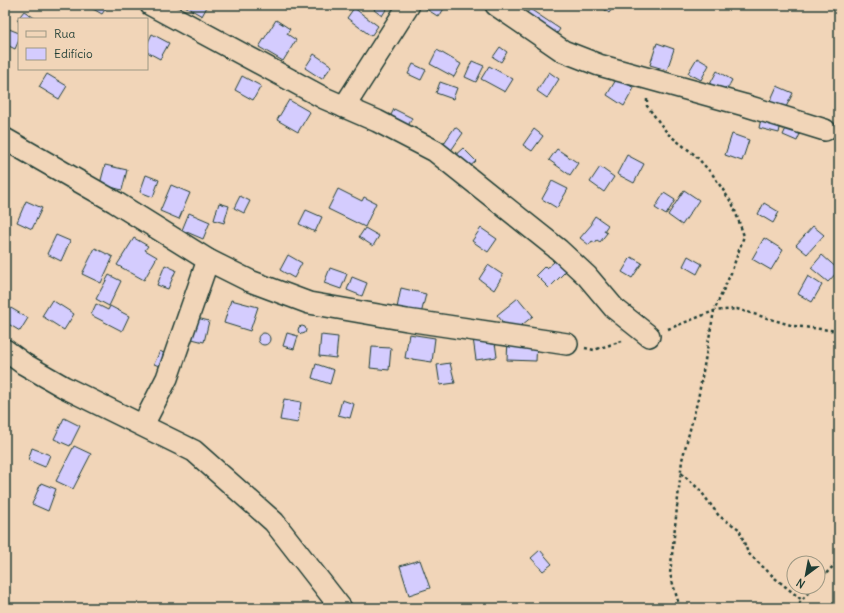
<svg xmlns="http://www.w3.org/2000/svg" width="844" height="613" font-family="Delius,sans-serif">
<rect width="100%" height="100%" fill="#f1d5b8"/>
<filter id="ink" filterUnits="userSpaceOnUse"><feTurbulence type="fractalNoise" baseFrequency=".025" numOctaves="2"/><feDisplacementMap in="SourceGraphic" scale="8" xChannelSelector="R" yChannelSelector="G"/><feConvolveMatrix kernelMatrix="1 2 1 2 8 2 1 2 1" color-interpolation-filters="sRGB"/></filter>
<g filter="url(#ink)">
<g fill="#d4ccfe" stroke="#1f3d34">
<path d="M86,5H108L102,14Z"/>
<path d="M183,5H208L202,16Z"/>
<path d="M377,5H389L382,16L374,10Z"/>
<path d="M420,5H446L439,17Z"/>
<path d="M599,5H615L609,13Z"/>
<path d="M354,8L378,26L371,36L347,18Z"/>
<path d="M530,9L560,29L554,38L523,18Z"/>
<path d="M839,9V18L835,16Z"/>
<path d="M24,11L36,19H19V22L17,20Z"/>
<path d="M276,20L290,29L287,34L296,40L283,61L259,47Z"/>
<path d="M9,29L19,33V40L15,49L5,44V38Z"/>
<path d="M152,34L169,43L160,59L147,52V44Z"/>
<path d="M657,43L674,49L667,70L650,65Z"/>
<path d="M500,47L507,52L501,62L493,57Z"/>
<path d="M437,50L461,64L454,77L430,64Z"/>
<path d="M314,54L332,66L322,79L305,68Z"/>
<path d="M697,58L709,65L701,80L688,73Z"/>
<path d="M472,61L484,66L476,82L465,77Z"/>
<path d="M413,64L426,70L421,80L408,74Z"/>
<path d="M489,66L513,79L505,92L481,79Z"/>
<path d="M717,71L732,80L724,95L709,86Z"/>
<path d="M549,72L559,79L547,98L537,91Z"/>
<path d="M47,74L67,86L59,99L39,87Z"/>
<path d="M242,76L261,86L253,100L235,90Z"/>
<path d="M617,78L634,88L624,106L607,95Z"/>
<path d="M440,82L457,88L453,99L436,93Z"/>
<path d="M777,86L793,93L784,111L769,104Z"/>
<path d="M289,100L310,112L298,132L277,120Z"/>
<path d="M394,109L412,118L408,126L390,117Z"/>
<path d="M762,114L782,118L779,133L759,128Z"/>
<path d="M788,124L802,129L797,141L783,135Z"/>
<path d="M455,127L463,133L450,152L442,146Z"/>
<path d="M534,129L543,136L532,151L523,145Z"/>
<path d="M732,134L749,140L742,161L725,155Z"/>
<path d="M463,148L476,161L465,171L452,158Z"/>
<path d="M557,149L578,163L570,175L549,160Z"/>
<path d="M627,155L644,164L634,183L617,174Z"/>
<path d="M105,165L127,170L122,190L100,184Z"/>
<path d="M600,167L614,177L604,192L590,182Z"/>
<path d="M146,175L159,180L153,197L140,192Z"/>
<path d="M552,181L568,189L557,208L542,199Z"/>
<path d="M171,185L190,193L179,219L160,211Z"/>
<path d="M338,189L362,201L364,197L376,203L365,227L328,209Z"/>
<path d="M684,190L699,200L682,225L668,215Z"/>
<path d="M664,193L675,200L666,215L655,208Z"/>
<path d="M240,196L250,201L244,213L234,208Z"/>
<path d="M26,201L42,208L32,229L17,222Z"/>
<path d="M219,203L229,206L224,223L214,220Z"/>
<path d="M764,203L779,212L773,223L758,214Z"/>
<path d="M306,210L322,217L315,232L299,224Z"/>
<path d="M189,213L210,222L203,239L182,230Z"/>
<path d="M595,216L608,225L604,231L607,233L600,242L597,240L595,243L592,241L589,245L580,238L592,224L591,222Z"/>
<path d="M813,226L824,235L807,254L796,245Z"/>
<path d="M365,228L379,236L373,246L359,237Z"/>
<path d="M481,228L497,239L488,252L472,241Z"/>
<path d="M56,235L70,241L61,261L47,254Z"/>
<path d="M134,238L148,246L145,250L157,257L144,280L117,265Z"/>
<path d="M764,238L783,250L771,270L752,259Z"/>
<path d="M95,248L113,257L101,283L82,274Z"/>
<path d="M559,253L571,266L549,288L536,275L545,266L547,268L554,262L552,260Z"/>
<path d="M288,255L302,263L294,278L280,270Z"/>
<path d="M822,255L839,270L828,282L811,268Z"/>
<path d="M688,256L702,264L697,274L683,266Z"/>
<path d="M631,257L642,263L632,278L622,272Z"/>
<path d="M165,265L176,270L168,289L157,285Z"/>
<path d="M488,265L503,275L494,290L479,279Z"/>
<path d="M330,268L347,274L341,289L324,283Z"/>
<path d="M109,275L121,281L109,306L96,299Z"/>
<path d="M808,276L822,285L812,302L798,294Z"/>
<path d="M352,277L367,283L362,296L347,290Z"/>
<path d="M401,288L426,294L421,314L397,308Z"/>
<path d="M518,298L533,316L512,333L497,315Z"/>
<path d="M52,300L74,314L64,330L42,316Z"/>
<path d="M231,300L258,307L250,331L224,323Z"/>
<path d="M96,304L108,310L110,306L129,316L122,331L91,315Z"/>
<path d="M9,307L28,318L20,331L5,322V315Z"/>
<path d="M197,318L209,321L204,342L192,339Z"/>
<circle cx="302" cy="330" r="4"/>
<path d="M287,333L298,336L294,349L283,346Z"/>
<circle cx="264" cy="339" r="6"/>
<path d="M409,334L435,338L432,362L405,358Z"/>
<path d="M321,335L338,337L336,358L319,356Z"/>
<path d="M494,335L497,357L476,360L473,338Z"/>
<path d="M508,339L537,341L536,361L507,360Z"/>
<path d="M372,347L391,348L389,370L370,368Z"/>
<path d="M160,351L169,356L164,368L154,364Z"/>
<path d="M450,363L455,383L440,385L437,365Z"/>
<path d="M316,364L334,370L330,384L312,378Z"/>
<path d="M284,399L301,402L298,423L280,420Z"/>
<path d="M342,400L354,404L350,418L338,415Z"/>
<path d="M64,418L80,426L70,446L54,439Z"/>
<path d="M74,446L91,454L73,489L56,481Z"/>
<path d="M32,448L50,455L45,467L28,460Z"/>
<path d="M41,483L56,489L48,511L32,504Z"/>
<path d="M540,550L552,564L543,571L531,558Z"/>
<path d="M420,560L430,588L409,595L400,566Z"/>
</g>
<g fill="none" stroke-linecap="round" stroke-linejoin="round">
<defs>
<g id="street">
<path d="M151,5L324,98L377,121L435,151L559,250L587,276L614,308L649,336"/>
<path d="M496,5L563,51L599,65L744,105L825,130"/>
<path d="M344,107L409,5"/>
<path d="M5,139L115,202L208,260L250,281L309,303L407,320L567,344"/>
<path d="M5,350L24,364L64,387L194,451L274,522L341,608"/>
<path d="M143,425L167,378L208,260"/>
</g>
</defs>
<use href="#street" stroke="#1f3d34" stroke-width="24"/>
<g stroke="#1f3d34" stroke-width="2.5" stroke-dasharray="3 3" stroke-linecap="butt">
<path d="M647,99V106L668,134L695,155L713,175L733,205L744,236L731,273L714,311L698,399L682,460L670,574L680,608"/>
<path d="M668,329L714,311L737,309L794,326L839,331"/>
<path d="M585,348L594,350L622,341"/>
<path d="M681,473L700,490L719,516L739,529L748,553L776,579L802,600"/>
<path d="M818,582L839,560"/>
<path d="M795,608L813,587"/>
</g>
<use href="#street" stroke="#f1d5b8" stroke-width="21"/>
</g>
</g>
<rect width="844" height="613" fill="none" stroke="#f1d5b8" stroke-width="20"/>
<rect x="10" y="10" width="824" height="593" fill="none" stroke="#1f3d34" stroke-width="1.5" filter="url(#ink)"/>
<rect x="18" y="18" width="130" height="52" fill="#f1d5b8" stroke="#9d9883"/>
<rect x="26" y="31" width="20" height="6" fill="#f1d5b8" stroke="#9d9883"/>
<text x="54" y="38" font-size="12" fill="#1f3d34">Rua</text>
<rect x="26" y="48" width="20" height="12" fill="#d4ccfe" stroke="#9d9883"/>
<text x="54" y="58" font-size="12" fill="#1f3d34">Edifício</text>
<g transform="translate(806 575) rotate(212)"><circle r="19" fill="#f1d5b8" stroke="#9d9883"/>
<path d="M0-3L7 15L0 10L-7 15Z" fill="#1f3d34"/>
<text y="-6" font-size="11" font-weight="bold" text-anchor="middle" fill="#1f3d34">N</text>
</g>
</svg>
